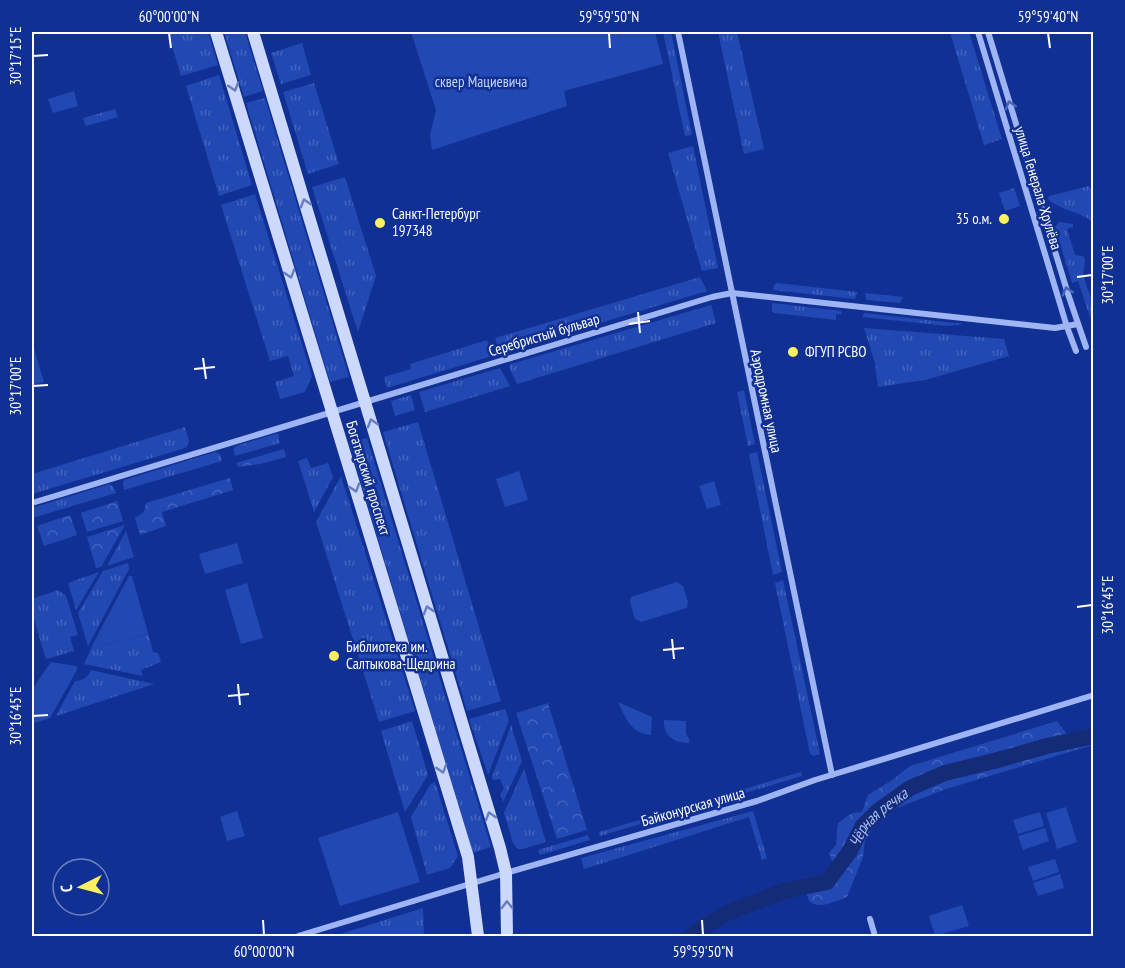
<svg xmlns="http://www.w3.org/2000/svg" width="1125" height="968" font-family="'PT Sans Narrow',sans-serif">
<defs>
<pattern id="grass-tufts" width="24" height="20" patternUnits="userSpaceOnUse" patternTransform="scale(1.5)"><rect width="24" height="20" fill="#2248b3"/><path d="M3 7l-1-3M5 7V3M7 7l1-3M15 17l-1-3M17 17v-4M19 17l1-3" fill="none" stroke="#4363be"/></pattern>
<pattern id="forest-crowns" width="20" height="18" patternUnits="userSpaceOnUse" patternTransform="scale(1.5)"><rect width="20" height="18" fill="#2248b3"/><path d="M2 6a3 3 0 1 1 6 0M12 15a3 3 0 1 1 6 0" fill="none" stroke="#4363be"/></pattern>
</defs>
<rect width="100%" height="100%" fill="#113093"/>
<g fill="url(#grass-tufts)">
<path d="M168,32H208L218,65L181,76Z"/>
<path d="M224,32H245L263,91L244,97Z"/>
<path d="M663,32H671L692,135L685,136Z"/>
<path d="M718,32H737L764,149L744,154Z"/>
<path d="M950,32H969L1002,139L984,145Z"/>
<path d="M302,43L311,75L281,84L271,53Z"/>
<path d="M219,75L252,185L219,196L186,86Z"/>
<path d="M314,83L339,164L308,174L283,92Z"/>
<path d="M265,98L349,377L330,382L246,103Z"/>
<path d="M115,109L118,117L86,126L83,118Z"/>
<path d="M693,146L718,268L702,271L668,153Z"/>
<path d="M345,177L376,276L358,332L312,187Z"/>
<path d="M1089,186L1093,193V222C1079,211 1061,211 1048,199L1049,196Z"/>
<path d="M1014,188L1020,206L1005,211L999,193Z"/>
<path d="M255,194L312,376L305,392L280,399L275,382L294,376L288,356L270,361L221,205Z"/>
<path d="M1059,222L1073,224V227L1067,229L1075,255L1083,256L1085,259L1083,276L1093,303V326L1078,281L1072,283L1055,227Z"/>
<path d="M700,277L707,291L500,353L495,338Z"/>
<path d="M777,283L857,292L855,299L773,290L774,285Z"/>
<path d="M865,293L903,297L900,303L866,300Z"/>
<path d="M772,303L841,311L842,314H836V320L774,313L772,311Z"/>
<path d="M711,305L716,323L517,384L509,367L511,364Z"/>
<path d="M864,313L963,324L948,326L862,317Z"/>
<path d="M864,328L1004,339L1009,356L925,380L878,387L875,363Z"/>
<path d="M487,340L492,356L387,388L384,377L411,369L410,364Z"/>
<path d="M500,368L510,386L425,412L419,392Z"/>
<path d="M744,390L755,444L748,446L737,392Z"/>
<path d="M411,395L415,410L395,416L391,401Z"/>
<path d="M418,422L501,701L467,711L383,432Z"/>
<path d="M185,427L189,441L187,447L182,449L32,494V474Z"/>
<path d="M278,433L280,443L235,456L233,450L236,446Z"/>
<path d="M367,438L491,847L473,853L349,443Z"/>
<path d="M215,452L220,454L222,461L124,490L123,483L124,480Z"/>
<path d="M757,452L782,572L773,575L749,454Z"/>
<path d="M307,458L311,468L328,463L333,477L314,512L298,461Z"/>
<path d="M341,476L415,711L379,722L316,522Z"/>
<path d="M109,484L113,486L116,493L32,518V508Z"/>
<path d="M126,531L134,557L107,566Z"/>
<path d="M128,563L129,569L88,646L78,613L103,571Z"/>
<path d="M99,572L76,610L68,583Z"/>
<path d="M783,580L820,754L814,756L810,754L775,583Z"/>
<path d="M58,590L66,596L78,635L70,637L74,651L46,659L32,613V599Z"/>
<path d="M148,633L153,652L158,653L161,662L141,670L143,676L84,664L96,638L99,647Z"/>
<path d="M91,670L154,684L56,716L75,681C83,681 88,677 91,670Z"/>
<path d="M505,709L509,720L488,775L469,719Z"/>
<path d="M412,721L428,775L405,812L381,731Z"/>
<path d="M511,725L522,761L503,802L500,794L504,789L500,779L493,780L492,777Z"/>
<path d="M524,769L546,842L523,849H518L513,843L504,813Z"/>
<path d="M801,772L802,776L600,836L599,832Z"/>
<path d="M435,782L458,856L450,868L427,875L411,817L430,785Z"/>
<path d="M753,811L767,858L762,860L749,817L584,869L581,858Z"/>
<path d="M588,835L590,840L540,855L538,850Z"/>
<path d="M423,908L424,936H332L337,935Z"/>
</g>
<g fill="url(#forest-crowns)">
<path d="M284,449L286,457L260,464L238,467L236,463Z"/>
<path d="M230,478L233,490L162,512L166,526L140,535L135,518L144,512L146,503Z"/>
<path d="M117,501L123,521L87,532L81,513Z"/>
<path d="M70,515L77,535L44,546L37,526Z"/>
<path d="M125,525L101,567L96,568L87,537Z"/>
<path d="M548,703L587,830L557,839L516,713Z"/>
<path d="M1057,721L1069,737L1093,730V745L946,789L889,811L876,822L865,840L863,857L847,897C829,904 806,915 806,886L811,882L827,879L833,864L829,853L836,845L838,823L852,813L862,812L868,795L891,781L910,766Z"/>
</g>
<g fill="#2248b3">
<path d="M411,32H655L663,64L564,91L567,106L432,150L430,135L436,110Z"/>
<path d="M74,91L78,106L53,113L48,99Z"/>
<path d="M32,342L44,382L32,385Z"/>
<path d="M519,471L528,500L505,507L496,479Z"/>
<path d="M714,481L721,505L707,509L699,486Z"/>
<path d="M237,543L243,563L205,574L199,554Z"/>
<path d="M129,576H132L148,633L99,647L96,638Z"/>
<path d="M677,582L683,586L688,602L687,608L641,622L635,619L630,602L631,597Z"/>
<path d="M247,583L263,638L241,644L225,590Z"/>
<path d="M51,662L76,666L78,668L50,718L35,723C24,694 36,684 51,662Z"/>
<path d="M618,702L652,717L651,735C631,733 626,719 618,702Z"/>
<path d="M664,720L686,721V734L690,740L689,743C674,743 663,736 664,720Z"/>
<path d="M1066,807L1077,842L1057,849L1046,813Z"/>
<path d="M237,811L245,836L227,841L220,817Z"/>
<path d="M398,812L420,882L340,906L318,838Z"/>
<path d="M1040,812L1044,826L1018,834L1013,820Z"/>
<path d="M1045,828L1049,841L1023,850L1018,836Z"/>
<path d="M1055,859L1059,872L1033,881L1028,867Z"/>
<path d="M1060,874L1064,888L1038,896L1033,883Z"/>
<path d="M962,905L969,926L935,936L929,916Z"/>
</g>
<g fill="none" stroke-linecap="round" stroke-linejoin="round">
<path stroke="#142b77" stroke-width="16" id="s1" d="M690,936L727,913L784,891L827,882L850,851L862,827L878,811L910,788L945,773L994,761L1047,746L1094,736"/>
<g stroke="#9eb4f3" stroke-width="6">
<path d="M678,32L832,775"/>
<path d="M978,32L1067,327L1076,351"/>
<path d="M988,32L1068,294L1086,347"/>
<path d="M32,503L712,297L732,293L1055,328L1078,324"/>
<path d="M870,919L875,936"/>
<path d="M298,936L506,873L757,801L815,780L1094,695"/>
</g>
<g stroke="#cdd8fd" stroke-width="12">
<path d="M216,32L468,857L478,936"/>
<path d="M253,32L500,848L506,873L507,936"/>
</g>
</g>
<defs><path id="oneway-chevron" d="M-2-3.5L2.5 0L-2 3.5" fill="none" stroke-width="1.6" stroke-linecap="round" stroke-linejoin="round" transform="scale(1.5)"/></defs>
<g stroke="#667cc3">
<use href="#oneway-chevron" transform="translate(234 87) rotate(73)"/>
<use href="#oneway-chevron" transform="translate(305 203) rotate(-107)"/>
<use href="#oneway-chevron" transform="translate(290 274) rotate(73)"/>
<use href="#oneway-chevron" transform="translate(372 423) rotate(-107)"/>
<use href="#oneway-chevron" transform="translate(355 488) rotate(73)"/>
<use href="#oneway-chevron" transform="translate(428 610) rotate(-107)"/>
<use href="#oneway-chevron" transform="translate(442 769) rotate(73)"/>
<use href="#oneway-chevron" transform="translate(490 816) rotate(-107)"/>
<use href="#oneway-chevron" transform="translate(507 905) rotate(-91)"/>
</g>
<g stroke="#4965b9">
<use href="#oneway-chevron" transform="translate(1010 105) rotate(-107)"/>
<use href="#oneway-chevron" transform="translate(1067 291) rotate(-107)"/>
</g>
<path fill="none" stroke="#fff" stroke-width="2" d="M169,33L171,48M609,33L610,48M1048,33L1050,48M33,56L48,55M1077,277L1092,275M638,312L640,333M629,324L650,321M203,358L206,379M194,369L215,367M33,386L48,385M1077,607L1092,605M672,639L674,659M663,650L684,648M238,684L240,705M228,696L249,694M33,716L48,715M263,920L264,935M702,920L703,935"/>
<g fill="#fff060" stroke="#113093" stroke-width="2">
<circle cx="1004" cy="219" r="6"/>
<circle cx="380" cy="223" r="6"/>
<circle cx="793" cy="352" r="6"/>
<circle cx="334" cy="656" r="6"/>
</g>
<g text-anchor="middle" stroke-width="5" stroke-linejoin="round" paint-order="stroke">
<g font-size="15" fill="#c5d4fd" stroke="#113093">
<text x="481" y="87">сквер Мациевича</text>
</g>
<g font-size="15" fill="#fff" stroke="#113093">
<text transform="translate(1038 188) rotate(73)" y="5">улица Генерала Хрулёва</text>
<text transform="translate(544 335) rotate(-17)" y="5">Серебристый бульвар</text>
<text transform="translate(766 401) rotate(78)" y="5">Аэродромная улица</text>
<text transform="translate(368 478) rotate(73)" y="5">Богатырский проспект</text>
<text transform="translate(693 807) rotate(-16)" y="5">Байконурская улица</text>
</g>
<g font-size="15" fill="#fff" stroke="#113093" text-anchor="start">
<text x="392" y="219">Санкт-Петербург<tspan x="392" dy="17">197348</tspan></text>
<text x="992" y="224" text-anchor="end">35 о.м.</text>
<text x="805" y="357">ФГУП РСВО</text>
<text x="346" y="652">Библиотека им.<tspan x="346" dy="17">Салтыкова-Щедрина</tspan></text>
</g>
<g font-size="16" font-style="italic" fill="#aabffa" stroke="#113093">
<text dy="6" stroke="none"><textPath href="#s1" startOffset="232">Чёрная речка</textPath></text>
</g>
</g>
<rect width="1125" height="968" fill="none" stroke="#113093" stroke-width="66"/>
<g transform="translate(81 887) rotate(264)"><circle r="28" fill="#113093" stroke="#7083be" stroke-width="1.5"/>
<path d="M0-4.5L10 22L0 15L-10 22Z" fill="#fff060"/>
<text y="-9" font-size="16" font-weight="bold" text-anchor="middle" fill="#ffffff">С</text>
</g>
<rect x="33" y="33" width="1059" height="902" fill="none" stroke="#fff" stroke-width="2"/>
<g font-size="15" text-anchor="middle" fill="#fff">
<text x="169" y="22">60°00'00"N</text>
<text x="609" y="22">59°59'50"N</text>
<text x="1048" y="22">59°59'40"N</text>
<text transform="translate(16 56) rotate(-90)" y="5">30°17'15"E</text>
<text transform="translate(1108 275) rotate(-90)" y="5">30°17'00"E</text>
<text transform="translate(16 386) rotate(-90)" y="5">30°17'00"E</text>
<text transform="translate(1108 605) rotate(-90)" y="5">30°16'45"E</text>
<text transform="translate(16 716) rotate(-90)" y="5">30°16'45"E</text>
<text x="264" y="957">60°00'00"N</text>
<text x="703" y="957">59°59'50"N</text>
</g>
</svg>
